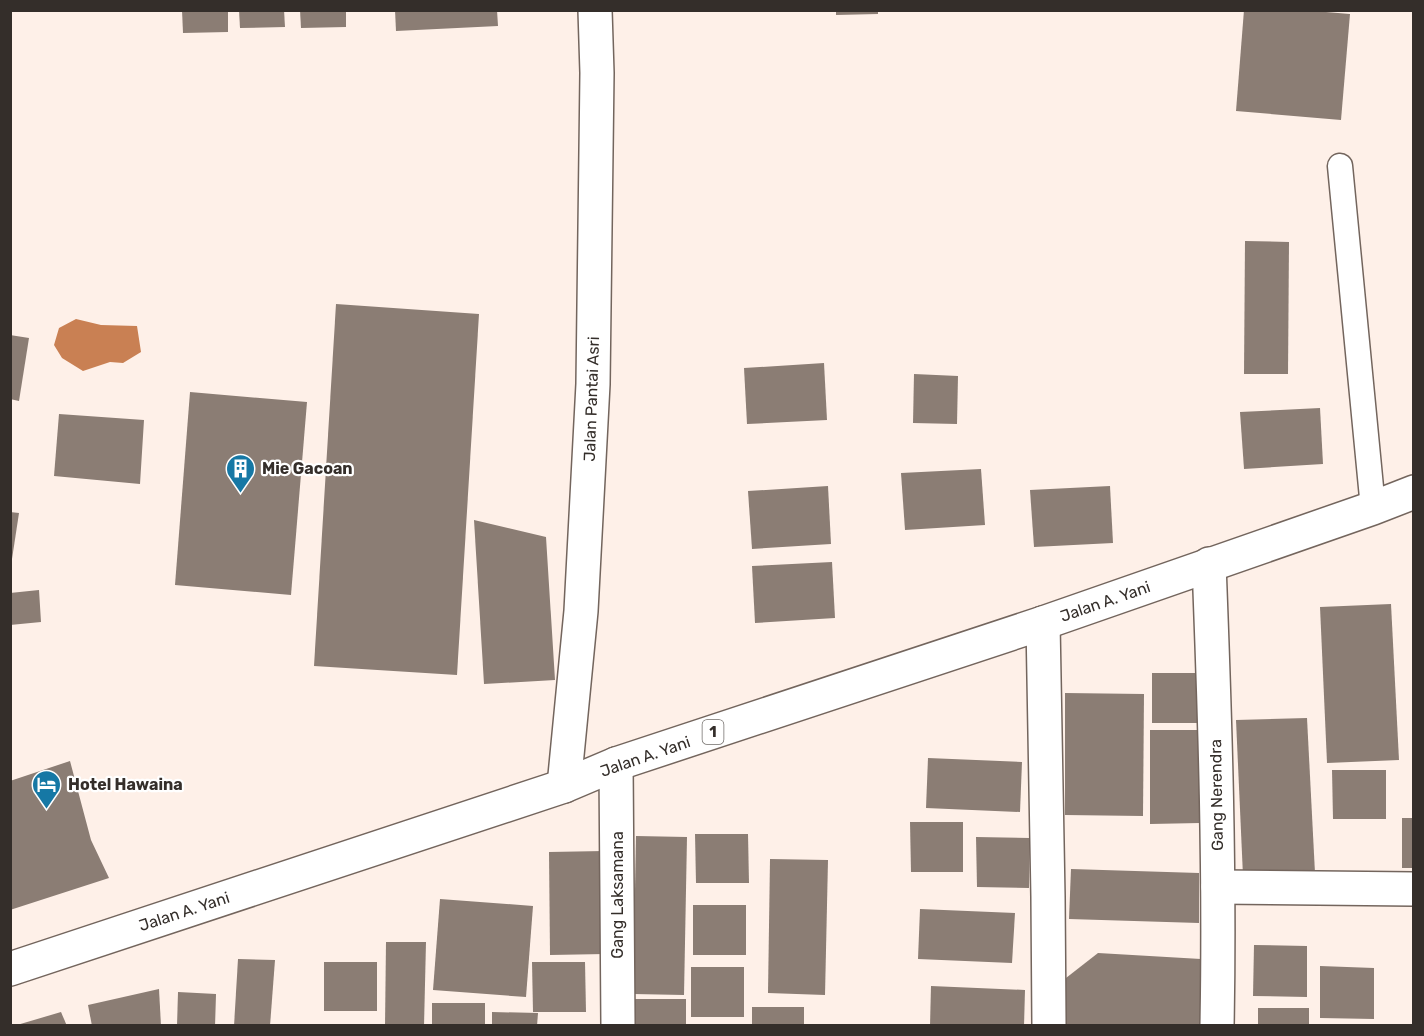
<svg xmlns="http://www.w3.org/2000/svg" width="1424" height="1036" font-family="Rubik,sans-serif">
<rect width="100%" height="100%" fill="#fef0e8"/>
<path fill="#c98053" d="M76,319L101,325L137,326L141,352L123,363L110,362L83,371L62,358L54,345L59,328Z"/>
<g fill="#8b7d74">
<path d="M182,10H228V32L183,33Z"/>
<path d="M239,10H284L285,27L240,28Z"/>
<path d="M300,10H346V27L301,28Z"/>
<path d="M395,10H497L498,26L396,31Z"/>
<path d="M836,10H878V14L836,15Z"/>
<path d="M1244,10H1302L1350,14L1341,120L1236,111Z"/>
<path d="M1245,241L1289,242L1288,374H1244Z"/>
<path d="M336,304L479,314L457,675L314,666Z"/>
<path d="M10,335L29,338L19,401L10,399Z"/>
<path d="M824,363L827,420L747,424L744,368Z"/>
<path d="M914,374L958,376L957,424L913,423Z"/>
<path d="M190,392L307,402L291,595L175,585Z"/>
<path d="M1320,408L1323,464L1244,469L1240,412Z"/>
<path d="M59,414L144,420L140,484L54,476Z"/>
<path d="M981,469L985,525L905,530L901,473Z"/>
<path d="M828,486L831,544L752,549L748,491Z"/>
<path d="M1110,486L1113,543L1034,547L1030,490Z"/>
<path d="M10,512L19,513L12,559H10Z"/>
<path d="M474,520L546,537L555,680L484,684Z"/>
<path d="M832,562L835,618L755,623L752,566Z"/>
<path d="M39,590L41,622L10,625V593Z"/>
<path d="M1391,604L1399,760L1327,763L1320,607Z"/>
<path d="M1152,673H1205L1206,723H1152Z"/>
<path d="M1065,693L1144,694L1143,816L1065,815Z"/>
<path d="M1307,718L1315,873L1243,876L1236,720Z"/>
<path d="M1150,730H1200V823L1150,824Z"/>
<path d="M928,758L1022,762L1020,812L926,808Z"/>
<path d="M70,761L91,840L109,878L10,910V861L30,857L10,861V781Z"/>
<path d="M1332,770H1386V819H1333Z"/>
<rect x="1402" y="818" width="11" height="50"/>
<path d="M910,822H963V872H911Z"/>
<path d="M695,834H748L749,883H696Z"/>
<path d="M636,836L687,837L684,995L633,994Z"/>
<path d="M976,837L1030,838L1029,888L977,887Z"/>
<path d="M604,851L605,954L550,955L549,852Z"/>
<path d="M770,859L828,860L825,995L768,993Z"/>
<path d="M1071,869L1199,873V923L1069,919Z"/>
<path d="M440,899L533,906L526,997L433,990Z"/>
<rect x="693" y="905" width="53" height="50"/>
<path d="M920,909L1015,913L1012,963L918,959Z"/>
<path d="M386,942H426L424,1026H385Z"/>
<path d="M1254,945L1307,946V997L1253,996Z"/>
<path d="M1098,953L1201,959V1026H1064L1066,978Z"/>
<path d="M238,959L275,960L270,1026H234Z"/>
<rect x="324" y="962" width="53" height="49"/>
<path d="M532,962H585L586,1012H533Z"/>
<path d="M1320,966L1374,968V1019L1320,1018Z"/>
<rect x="691" y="967" width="53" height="50"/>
<path d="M931,986L1025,990L1024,1026H930Z"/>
<path d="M159,989L161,1026H92L88,1005Z"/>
<path d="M178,992L216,994L215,1026H177Z"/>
<rect x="633" y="999" width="53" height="27"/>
<rect x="432" y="1003" width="53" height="23"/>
<rect x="752" y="1007" width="52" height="19"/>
<rect x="1258" y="1008" width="51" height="18"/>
<path d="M61,1012L67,1026H17V1025Z"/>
<path d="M492,1012L538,1013L537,1026H492Z"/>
</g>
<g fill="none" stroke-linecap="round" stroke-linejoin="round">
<defs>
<path id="lane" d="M1340,166L1373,508"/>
<g id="street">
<path d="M1209,564C1215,718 1220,872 1217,1026"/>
<path d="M1043,623L1048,897L1049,1026"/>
<path d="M616,764L618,1026"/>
<path d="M564,786L581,611L593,384L597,73L595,10"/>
<path d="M1218,887L1414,889"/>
</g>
<path id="highway" d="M10,969L564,786L616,764L1043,623L1373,508L1414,492"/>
</defs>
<use href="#lane" stroke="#73655d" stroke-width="27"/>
<use href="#street" stroke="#73655d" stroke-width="36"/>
<use href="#highway" stroke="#73655d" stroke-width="36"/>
<use href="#lane" stroke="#fff" stroke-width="24"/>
<use href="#street" stroke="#fff" stroke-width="33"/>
<use href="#highway" stroke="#fff" stroke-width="33"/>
</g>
<defs>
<symbol id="building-pin" viewBox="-11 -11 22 30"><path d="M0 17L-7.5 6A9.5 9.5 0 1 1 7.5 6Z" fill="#1678a5" stroke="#fff"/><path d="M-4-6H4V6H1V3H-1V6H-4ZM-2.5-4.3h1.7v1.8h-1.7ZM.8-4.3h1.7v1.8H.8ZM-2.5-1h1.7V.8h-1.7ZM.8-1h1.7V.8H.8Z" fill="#fff"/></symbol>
<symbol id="hotel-pin" viewBox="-11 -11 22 30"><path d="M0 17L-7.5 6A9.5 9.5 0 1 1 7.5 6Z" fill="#1678a5" stroke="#fff"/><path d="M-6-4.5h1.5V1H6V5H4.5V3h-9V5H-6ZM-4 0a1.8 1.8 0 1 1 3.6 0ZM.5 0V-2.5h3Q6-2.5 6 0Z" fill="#fff"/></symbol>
</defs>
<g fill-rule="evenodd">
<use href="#building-pin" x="224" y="452" width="33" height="45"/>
<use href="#hotel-pin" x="30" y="768" width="33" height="45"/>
</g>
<g text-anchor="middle" stroke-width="4.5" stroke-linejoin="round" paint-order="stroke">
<rect fill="#fff" stroke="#716d6a" stroke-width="1.5" x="702.5" y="720" width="21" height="24" rx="4.5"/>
<g font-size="15" font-weight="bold" fill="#342e2a">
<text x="713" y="737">1</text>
</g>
<g font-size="16" fill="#342e2a" stroke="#fff">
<text transform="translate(591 399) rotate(-88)" y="6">Jalan Pantai Asri</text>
<text transform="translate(1105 601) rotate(-19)" y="6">Jalan A. Yani</text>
<text transform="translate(645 756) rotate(-19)" y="6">Jalan A. Yani</text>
<text transform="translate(1216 795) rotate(-91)" y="6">Gang Nerendra</text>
<text transform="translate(617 895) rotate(-90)" y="6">Gang Laksamana</text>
<text transform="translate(184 911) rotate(-18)" y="6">Jalan A. Yani</text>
</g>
<g font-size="16" font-weight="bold" fill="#342e2a" stroke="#fff" text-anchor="start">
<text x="262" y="474">Mie Gacoan</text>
<text x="68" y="790">Hotel Hawaina</text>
</g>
</g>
<rect width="1424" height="1036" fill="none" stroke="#342e2a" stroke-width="24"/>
</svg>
